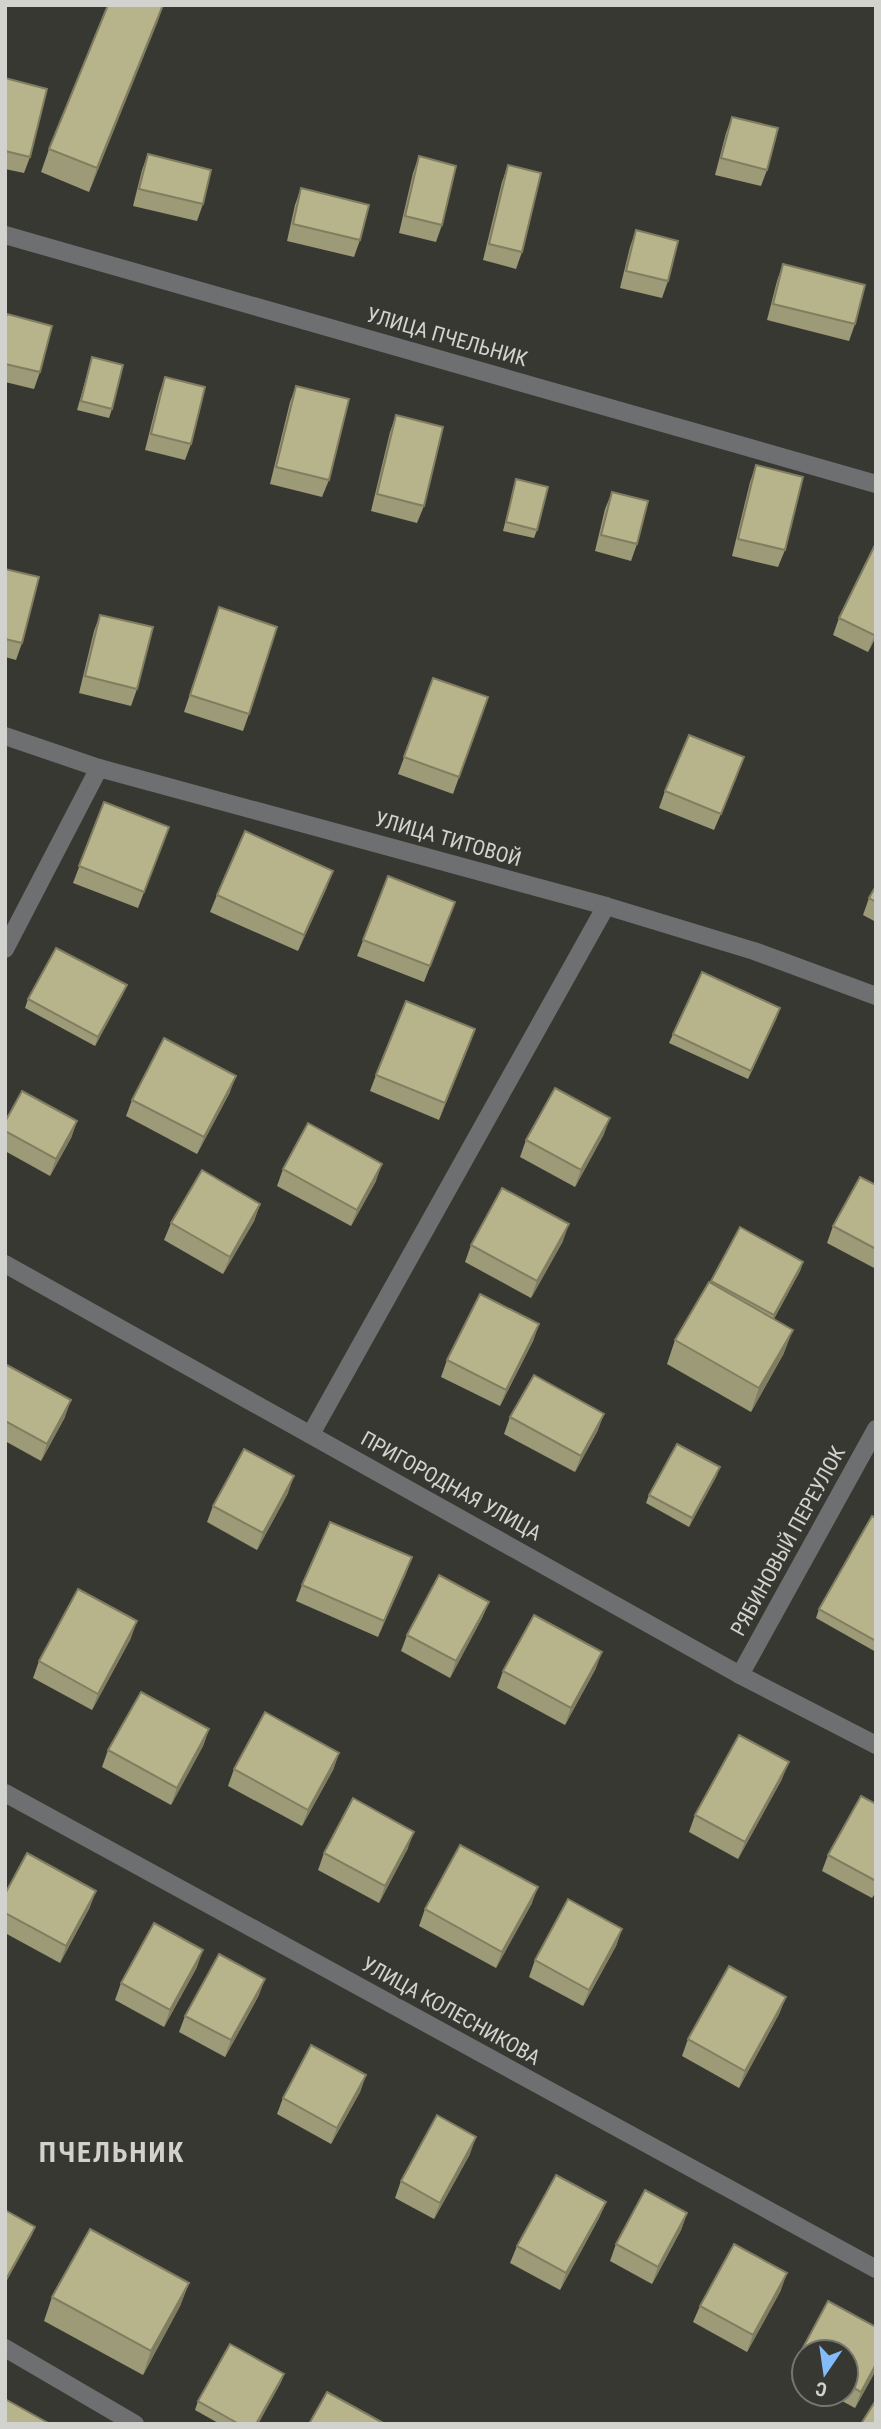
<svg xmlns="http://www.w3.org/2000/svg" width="881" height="2429" font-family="'Roboto Condensed',sans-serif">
<rect width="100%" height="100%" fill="#383833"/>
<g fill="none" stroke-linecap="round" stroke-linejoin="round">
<g stroke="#6d6f70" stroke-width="18">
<path d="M5,235L876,484"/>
<path d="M5,736L99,768L606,906L754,951L876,996"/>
<path d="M5,949L99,768"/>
<path d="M5,1264L740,1675L876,1745"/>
<path d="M311,1434L606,906"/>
<path d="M740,1675L876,1429"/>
<path d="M5,1793L876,2269"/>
<path d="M5,2348L135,2424"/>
</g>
</g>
<g fill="#9d9a78">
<path d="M163,5L89,192L41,172L49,149Z"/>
<path d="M5,78L30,157L24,173L5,169Z"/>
<path d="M732,117L767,170L761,186L715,175L726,133Z"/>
<path d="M148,154L203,204L197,221L133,206L142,170Z"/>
<path d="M419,156L442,225L436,242L399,233L413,173Z"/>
<path d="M508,165L522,252L516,269L483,260L502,182Z"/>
<path d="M301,188L360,240L354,257L287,241L295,205Z"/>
<path d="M636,230L668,281L662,298L620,288L630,247Z"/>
<path d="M783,264L855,324L849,341L767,320L777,281Z"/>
<path d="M5,318L40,372L34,389L5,382Z"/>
<path d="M92,357L112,409L109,418L77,410Z"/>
<path d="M165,377L191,444L185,460L145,450L159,394Z"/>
<path d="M296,386L329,480L322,497L270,484L290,402Z"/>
<path d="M396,415L424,506L417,523L371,511L390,432Z"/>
<path d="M756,465L785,550L778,567L732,556L750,482Z"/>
<path d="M516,479L537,530L534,538L503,531Z"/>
<path d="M612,492L637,544L631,561L595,551L605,509Z"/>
<path d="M876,543V637L868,652L833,635L839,618Z"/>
<path d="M5,569L22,643L16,660L5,657Z"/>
<path d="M219,607L249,714L243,731L184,712Z"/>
<path d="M100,615L137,689L131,706L79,693L94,631Z"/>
<path d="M433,678L488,697L453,794L398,774Z"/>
<path d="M738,774L714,830L659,808L665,791Z"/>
<path d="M104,802L169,827L138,908L73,883Z"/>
<path d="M388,876L455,902L424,982L357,956Z"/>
<path d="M876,886V922L863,915L869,898Z"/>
<path d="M327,887L298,951L210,912L217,895Z"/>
<path d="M123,994L95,1046L25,1008L28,999Z"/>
<path d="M777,1017L748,1079L669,1043L673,1034Z"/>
<path d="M475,1029L439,1120L370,1091L376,1075Z"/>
<path d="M230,1092L197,1154L126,1116L132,1100Z"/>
<path d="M77,1121L71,1138L50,1176L5,1151V1122Z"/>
<path d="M604,1134L575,1187L520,1157L526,1140Z"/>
<path d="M283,1169L376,1181L351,1226L277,1186Z"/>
<path d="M876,1185V1269L827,1243L833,1226Z"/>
<path d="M260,1204L254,1221L223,1274L164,1240L171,1223Z"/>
<path d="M740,1227L803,1262L800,1271L774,1319L784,1353L751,1412L667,1364L675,1340L711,1283Z"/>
<path d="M563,1241L531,1298L465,1262L471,1245Z"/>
<path d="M539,1324L533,1341L500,1406L441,1377L447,1360Z"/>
<path d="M5,1364L65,1417L41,1461L5,1441Z"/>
<path d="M510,1417L598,1430L575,1472L504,1434Z"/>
<path d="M717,1475L689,1527L646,1503L649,1495Z"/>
<path d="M288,1493L257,1550L207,1522L213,1506Z"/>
<path d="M876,1518V1652L816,1618L819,1609Z"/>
<path d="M412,1557L378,1637L296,1601L302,1585Z"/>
<path d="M489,1602L482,1618L450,1678L401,1651L407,1635Z"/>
<path d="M131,1638L92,1710L33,1678L39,1661Z"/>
<path d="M596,1668L565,1725L497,1688L503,1671Z"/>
<path d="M209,1729L203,1746L171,1805L102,1767L108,1750Z"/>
<path d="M339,1753L333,1770L302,1826L228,1786L234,1769Z"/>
<path d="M782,1779L738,1859L689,1832L695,1815Z"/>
<path d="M876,1804V1892L872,1898L822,1871L828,1855Z"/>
<path d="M408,1848L379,1903L318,1870L324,1853Z"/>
<path d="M5,1894L90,1907L60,1963L5,1933Z"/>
<path d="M532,1903L496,1968L419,1926L425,1909Z"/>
<path d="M622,1929L616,1946L583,2006L529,1977L535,1960Z"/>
<path d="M197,1967L164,2027L115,2000L121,1983Z"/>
<path d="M259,1995L225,2057L179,2032L185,2016Z"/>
<path d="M786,1997L779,2014L739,2088L682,2056L688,2039Z"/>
<path d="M366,2075L360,2092L331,2144L277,2114L283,2098Z"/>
<path d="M470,2154L434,2219L395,2198L401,2181Z"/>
<path d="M606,2202L599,2218L560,2290L510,2263L517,2246Z"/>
<path d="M687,2213L681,2230L652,2284L610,2261L616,2244Z"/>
<path d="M189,2283L180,2306L143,2375L44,2321L52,2297Z"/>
<path d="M781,2290L747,2352L693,2322L700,2306Z"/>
<path d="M828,2301L876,2327V2370L855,2408L829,2394H846V2352H804V2380L792,2373L798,2357Z"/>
<path d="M284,2374L281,2382L258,2424H220L195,2410L198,2401Z"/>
</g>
<g fill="#807d61">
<path d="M163,5L158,21L89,192L97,168Z"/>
<path d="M876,632V637L868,652Z"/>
<path d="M333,871L327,887L298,951L304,935Z"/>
<path d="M127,985L123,994L95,1046L98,1037Z"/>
<path d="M780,1008L777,1017L748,1079L751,1071Z"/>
<path d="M475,1029L469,1046L439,1120L445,1103Z"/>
<path d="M236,1076L230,1092L197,1154L204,1137Z"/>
<path d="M610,1118L604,1134L575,1187L581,1170Z"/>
<path d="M77,1121L71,1138L50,1176L56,1159Z"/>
<path d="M382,1164L376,1181L351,1226L357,1210Z"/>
<path d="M260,1204L254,1221L223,1274L230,1257Z"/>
<path d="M569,1224L563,1241L531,1298L537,1281Z"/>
<path d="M803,1262L800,1271L771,1324L774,1315Z"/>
<path d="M539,1324L533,1341L500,1406L506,1390Z"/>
<path d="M793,1330L784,1353L751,1412L759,1388Z"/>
<path d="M71,1400L65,1417L41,1461L47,1444Z"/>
<path d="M604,1414L598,1430L575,1472L581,1456Z"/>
<path d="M720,1467L717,1475L689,1527L692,1518Z"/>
<path d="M294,1476L288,1493L257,1550L263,1533Z"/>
<path d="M412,1557L406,1574L378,1637L384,1621Z"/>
<path d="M489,1602L482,1618L450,1678L456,1661Z"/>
<path d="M137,1621L131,1638L92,1710L98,1694Z"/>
<path d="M602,1652L596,1668L565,1725L571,1708Z"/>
<path d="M209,1729L203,1746L171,1805L177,1788Z"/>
<path d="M339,1753L333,1770L302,1826L308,1810Z"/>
<path d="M789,1762L782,1779L738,1859L745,1842Z"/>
<path d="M414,1832L408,1848L379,1903L385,1886Z"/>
<path d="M538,1887L532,1903L496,1968L502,1952Z"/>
<path d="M96,1891L90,1907L60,1963L66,1946Z"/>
<path d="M622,1929L616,1946L583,2006L589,1990Z"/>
<path d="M203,1950L197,1967L164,2027L170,2010Z"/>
<path d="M265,1979L259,1995L225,2057L231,2040Z"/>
<path d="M786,1997L779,2014L739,2088L745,2071Z"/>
<path d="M366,2075L360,2092L331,2144L337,2128Z"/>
<path d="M476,2137L470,2154L434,2219L440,2203Z"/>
<path d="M606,2202L599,2218L560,2290L566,2273Z"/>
<path d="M687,2213L681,2230L652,2284L658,2267Z"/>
<path d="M35,2227L32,2235L5,2284V2281Z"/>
<path d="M787,2273L781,2290L747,2352L753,2335Z"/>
<path d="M189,2283L180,2306L143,2375L151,2351Z"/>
<path d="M876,2364V2370L855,2408L861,2392Z"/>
<path d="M284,2374L281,2382L258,2424H256Z"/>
</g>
<g fill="#b7b38b" stroke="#807d61" stroke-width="2">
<path d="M108,5H163L97,168L49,149Z"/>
<path d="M5,78L47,89L30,157L5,151Z"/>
<path d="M732,117L778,128L767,170L721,158Z"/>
<path d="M148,154L211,170L203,204L139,189Z"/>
<path d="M419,156L456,166L442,225L405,216Z"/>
<path d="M508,165L541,173L522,252L489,244Z"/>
<path d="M301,188L369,205L360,240L293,224Z"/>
<path d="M636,230L678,241L668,281L626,271Z"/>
<path d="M783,264L865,285L855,324L773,304Z"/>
<path d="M7,314L52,326L40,372L5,364V320Z"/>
<path d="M92,357L123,365L112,409L81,401Z"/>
<path d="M165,377L205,387L191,444L151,434Z"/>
<path d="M296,386L349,399L329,480L276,467Z"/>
<path d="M396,415L443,427L424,506L377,494Z"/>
<path d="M756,465L803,477L785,550L738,539Z"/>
<path d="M516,479L548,487L537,530L506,522Z"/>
<path d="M612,492L648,501L637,544L601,535Z"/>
<path d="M876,543V632L874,635L839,618Z"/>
<path d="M5,569L39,577L22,643L5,639Z"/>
<path d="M219,607L277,627L249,714L190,695Z"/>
<path d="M100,615L153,627L137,689L85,676Z"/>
<path d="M433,678L488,697L459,777L404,757Z"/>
<path d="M689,735L744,757L721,814L665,791Z"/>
<path d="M104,802L169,827L144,892L79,866Z"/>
<path d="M245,831L333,871L304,935L217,895Z"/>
<path d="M388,876L455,902L430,966L363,940Z"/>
<path d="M876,886V902L869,898Z"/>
<path d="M56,948L127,985L98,1037L28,999Z"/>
<path d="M702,972L780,1008L751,1071L673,1034Z"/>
<path d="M406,1001L475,1029L445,1103L376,1075Z"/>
<path d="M164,1038L236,1076L204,1137L132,1100Z"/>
<path d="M555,1088L610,1118L581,1170L526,1140Z"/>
<path d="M22,1091L77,1121L56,1159L5,1131V1122Z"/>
<path d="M308,1123L382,1164L357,1210L283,1169Z"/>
<path d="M202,1170L260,1204L230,1257L171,1223Z"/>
<path d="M860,1177L876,1185V1249L833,1226Z"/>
<path d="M502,1188L569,1224L537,1281L471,1245Z"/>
<path d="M740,1227L803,1262L774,1315L711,1281Z"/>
<path d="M709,1282L793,1330L759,1388L675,1340Z"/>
<path d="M480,1294L539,1324L506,1390L447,1360Z"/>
<path d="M5,1364L71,1400L47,1444L5,1421Z"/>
<path d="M534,1375L604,1414L581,1456L510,1417Z"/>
<path d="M677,1444L720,1467L692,1518L649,1495Z"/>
<path d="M244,1449L294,1476L263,1533L213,1506Z"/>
<path d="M872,1516L876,1518V1641L819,1609Z"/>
<path d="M330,1522L412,1557L384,1621L302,1585Z"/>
<path d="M439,1575L489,1602L456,1661L407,1635Z"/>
<path d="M78,1589L137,1621L98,1694L39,1661Z"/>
<path d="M534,1615L602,1652L571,1708L503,1671Z"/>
<path d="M141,1692L209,1729L177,1788L108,1750Z"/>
<path d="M265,1712L339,1753L308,1810L234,1769Z"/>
<path d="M739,1735L789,1762L745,1842L695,1815Z"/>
<path d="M861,1796L876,1804V1881L828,1855Z"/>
<path d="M353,1798L414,1832L385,1886L324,1853Z"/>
<path d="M460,1845L538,1887L502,1952L425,1909Z"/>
<path d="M27,1853L96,1891L66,1946L5,1913V1894Z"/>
<path d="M568,1899L622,1929L589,1990L535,1960Z"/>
<path d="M154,1923L203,1950L170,2010L121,1983Z"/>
<path d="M219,1954L265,1979L231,2040L185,2016Z"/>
<path d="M729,1966L786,1997L745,2071L688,2039Z"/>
<path d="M311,2045L366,2075L337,2128L283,2098Z"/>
<path d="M437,2115L476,2137L440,2203L401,2181Z"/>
<path d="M556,2175L606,2202L566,2273L517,2246Z"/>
<path d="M645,2190L687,2213L658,2267L616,2244Z"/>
<path d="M5,2210L35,2227L5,2281Z"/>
<path d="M90,2229L189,2283L151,2351L52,2297Z"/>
<path d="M734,2244L787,2273L753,2335L700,2306Z"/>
<path d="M828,2301L876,2327V2364L861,2392L846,2383V2352H804V2360L798,2357Z"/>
<path d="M230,2344L284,2374L256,2424H239L198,2401Z"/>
<path d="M327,2392L385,2424H309Z"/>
<path d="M5,2399L50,2424H5Z"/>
<path d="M876,2400V2424H861Z"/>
</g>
<g text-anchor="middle" stroke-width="7" stroke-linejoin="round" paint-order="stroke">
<g font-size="21" fill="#d2d2cf" stroke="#383833">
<text transform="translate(447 337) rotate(16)" y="7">УЛИЦА ПЧЕЛЬНИК</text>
<text transform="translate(448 839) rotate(16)" y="7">УЛИЦА ТИТОВОЙ</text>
<text transform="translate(451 1486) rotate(29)" y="7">ПРИГОРОДНАЯ УЛИЦА</text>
<text transform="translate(788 1541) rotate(-61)" y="7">РЯБИНОВЫЙ ПЕРЕУЛОК</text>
<text transform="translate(451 2011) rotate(29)" y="7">УЛИЦА КОЛЕСНИКОВА</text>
</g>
<g font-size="28" font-weight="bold" letter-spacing="2" fill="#d2d1cc" stroke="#383833">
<text x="112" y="2162">ПЧЕЛЬНИК</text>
</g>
</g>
<rect width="881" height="2429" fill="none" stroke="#d2d2cf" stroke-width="14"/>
<g transform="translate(825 2373) rotate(193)"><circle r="33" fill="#383833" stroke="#767671" stroke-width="2"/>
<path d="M0-5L12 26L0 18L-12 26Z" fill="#82bcfa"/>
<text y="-10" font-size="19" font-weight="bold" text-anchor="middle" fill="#d2d2cf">С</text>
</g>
</svg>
